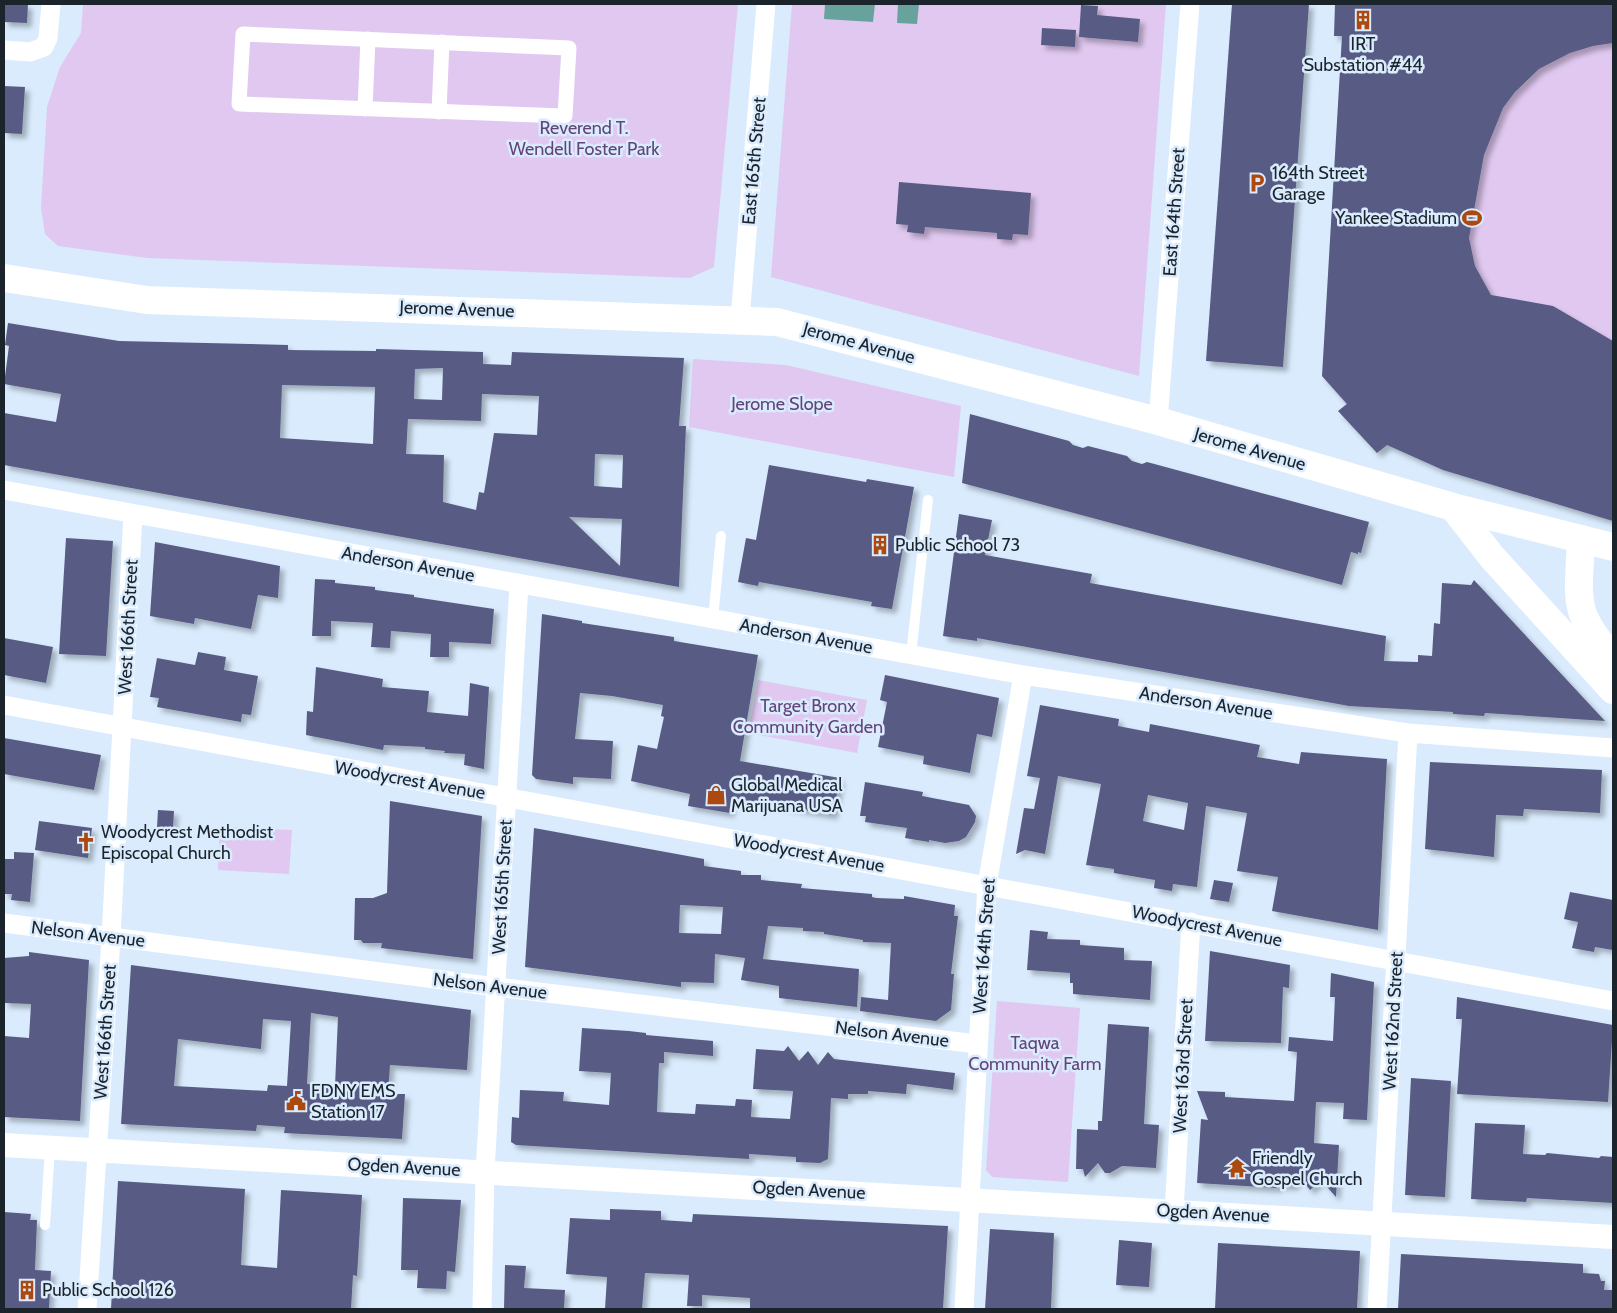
<svg xmlns="http://www.w3.org/2000/svg" width="1617" height="1313" font-family="Cabin,sans-serif">
<defs>
<filter id="shadow"><feDropShadow dx="4.5" dy="4.5" stdDeviation="2.5" flood-color="#0004"/></filter>
</defs>
<rect width="100%" height="100%" fill="#d9ebfd"/>
<g fill="#e0c8f0">
<path d="M83,4H738L714,267L690,278L147,258L58,246L45,234L41,208L47,107L60,67L81,33Z"/>
<path d="M792,4H1166L1139,376L771,277Z"/>
<path d="M1403,4H1613V521L1443,470L1388,445L1377,453L1338,411L1346,404L1322,376L1398,66Z"/>
<path d="M693,359L786,365L961,406L954,477L689,427Z"/>
<path d="M758,680L867,700L857,753L748,733Z"/>
<path d="M220,827L292,830L289,874L218,870Z"/>
<path d="M997,1001L1080,1008L1068,1182L992,1177L986,1170Z"/>
</g>
<g fill="#67a39c">
<path d="M825,4H875L873,22L824,19Z"/>
<path d="M898,4H919L917,24L897,23Z"/>
</g>
<g fill="#585c84" fill-rule="evenodd" filter="url(#shadow)">
<path d="M4,4H28L27,23L4,22Z"/>
<path d="M1232,4H1309L1283,367L1206,361Z"/>
<path d="M1335,4H1613V43L1593,46L1570,53L1539,69L1515,92L1503,108L1484,155L1469,238L1475,266L1491,295L1553,306L1613,341V521L1443,470L1387,445L1377,453L1338,411L1347,404L1322,376L1342,36H1334Z"/>
<path d="M1081,5L1098,6L1097,15L1140,19L1138,42L1079,37Z"/>
<path d="M1042,28L1076,30L1075,47L1041,45Z"/>
<path d="M4,86L25,87L22,134L4,133Z"/>
<path d="M899,182L1031,193L1028,235L1013,234L1012,240L997,239V233L925,227L924,234L907,232L908,225L896,224Z"/>
<path d="M8,323L119,341L288,345V350L376,351V349L483,352V364L511,365L512,352L684,358L679,426H686L679,587L4,465V413L56,422L61,394L4,384L9,346L5,345ZM443,368L442,400L414,399L415,369ZM282,385L375,387L373,444L280,438ZM482,394L539,396L537,435L494,433L484,493L479,492L476,510L443,502L444,455L406,454L408,419L481,421ZM595,454L623,455L622,488L594,486ZM569,517L622,519L620,566Z"/>
<path d="M970,414L1069,441L1073,445L1083,448L1088,446L1127,456L1132,461L1142,464L1147,462L1369,522L1361,553L1358,552V554L1351,552L1342,585L962,483Z"/>
<path d="M769,465L866,482L867,479L914,487L892,609L871,606L872,602L759,582L758,586L738,582L746,538L756,540Z"/>
<path d="M959,514L992,520L985,555L1092,574L1090,583L1386,636L1384,661L1418,662V655L1432,656L1434,623L1440,624L1442,583L1471,585L1474,580L1605,721L1485,713L1484,716L1453,714V712L1349,706L977,638V641L943,636Z"/>
<path d="M66,538L113,541L106,656L59,654Z"/>
<path d="M155,542L280,566L278,598L258,595L251,629L195,618L194,624L150,616Z"/>
<path d="M315,579L335,580V583L375,587V590L414,595V597L494,609L491,644L449,642V657H430L431,634L391,631L390,648L371,647L373,623L331,621V636H312Z"/>
<path d="M542,614L582,621V623L674,637V641L758,655L740,761L840,778L833,815L733,798L730,813L688,806L690,794L631,781L638,745L657,749L664,717L661,716L663,705L612,696L580,693L575,739L613,741L611,779L573,777V784L536,779L532,775Z"/>
<path d="M4,638L53,647L46,683L4,675Z"/>
<path d="M198,652L226,657L224,670L258,676L251,715L242,714L241,722L157,707L159,698L150,697L157,658L195,665Z"/>
<path d="M316,667L383,679L382,687L429,691L427,712L468,716L470,683L489,687L484,769L464,765L465,754L444,753L445,751L425,749V747L384,745L383,750L306,735L307,711L313,712Z"/>
<path d="M885,675L999,698L992,737L977,734L970,773L923,764L924,756L878,747L887,702L880,700Z"/>
<path d="M1040,705L1119,719L1118,726L1149,732L1150,724L1260,745L1257,757L1299,764L1301,752L1387,759L1378,930L1272,911L1278,877L1237,871L1247,813L1206,806L1197,887L1173,884L1172,891L1154,888L1155,880L1114,873V869L1086,865L1101,784L1058,776L1045,854L1025,850L1016,854L1024,808L1034,809L1040,778L1027,776ZM1148,795L1188,803L1184,830L1143,821Z"/>
<path d="M4,738L101,755L94,790L4,774Z"/>
<path d="M1430,762L1602,770L1600,813L1524,809L1523,816L1496,815L1494,857L1425,849Z"/>
<path d="M865,782L923,792L922,796L969,805L976,816L975,822L966,837L959,841L945,843L929,840V842L905,838L907,828L865,822L866,816H860Z"/>
<path d="M390,801L482,816L473,959L381,948L382,943H363L361,940H354L355,898H373L387,893Z"/>
<path d="M158,810L174,811L173,828L157,827Z"/>
<path d="M39,821L92,828L88,858L35,850Z"/>
<path d="M534,828L704,859V866L741,871V875H761V880L802,884L801,888L872,894V897L876,898L904,899V896L955,905L954,916H958L951,974H954L951,1010L936,1021L860,1011L861,997L888,1000L891,943L863,942V940L824,934V932L803,931V928L768,926L763,959L859,969L857,1007L779,998V986L741,980L745,958L715,954L714,983L681,982V987L525,967ZM680,905L723,907L721,934L679,933Z"/>
<path d="M14,852L34,853L30,902L11,900L12,894H4V859H14Z"/>
<path d="M1214,880L1233,883L1229,902L1210,899Z"/>
<path d="M1570,892L1613,900V950L1595,947L1594,952L1572,948L1578,922L1564,919Z"/>
<path d="M1030,930L1048,932L1047,939L1080,940V945L1124,948V960L1152,961L1150,1000L1073,994V983H1070V973L1027,970Z"/>
<path d="M1210,951L1290,965L1289,988L1283,987L1281,1043L1205,1041Z"/>
<path d="M29,952L89,960L80,1121L4,1117V1036L29,1038L31,1004L4,1003V958L29,956Z"/>
<path d="M131,965L471,1010L467,1070L390,1065L388,1094H405L402,1139L284,1133L285,1127L257,1125L256,1131L121,1124ZM311,1013L338,1017L335,1086L307,1084ZM263,1019L291,1021L287,1086L268,1085L267,1091L174,1086L178,1039L261,1049Z"/>
<path d="M1331,973L1374,982L1367,1120L1343,1119L1344,1103L1316,1102L1314,1143L1339,1145L1336,1197L1321,1180L1310,1190L1300,1177L1293,1186L1278,1185L1277,1188L1197,1183L1201,1119L1208,1120L1197,1091L1225,1092V1097L1294,1101L1297,1052L1288,1051L1289,1037L1333,1041L1335,997H1330Z"/>
<path d="M1457,997L1613,1025L1608,1102L1457,1094L1462,1019H1456Z"/>
<path d="M1108,1024L1149,1027L1144,1124L1159,1125L1156,1168L1122,1166L1110,1173H1105L1098,1163L1085,1177L1083,1169H1076L1077,1129L1098,1130V1121H1102Z"/>
<path d="M582,1028L629,1031L646,1033V1035L713,1041V1056L664,1052V1063H659L657,1112L695,1114L696,1104L735,1106L736,1099L752,1100L751,1117L790,1119L793,1091L753,1089L756,1049L784,1051L788,1046L799,1061L808,1051L818,1065L828,1052L834,1059L955,1073L953,1090L907,1084L906,1094L868,1091V1094H848V1099L831,1098L828,1159L820,1163L796,1162V1157L749,1154V1159L516,1145L511,1142L512,1117L519,1118L520,1090L564,1092L563,1101L609,1105L611,1073L579,1071Z"/>
<path d="M1411,1078L1451,1081L1445,1197L1405,1195Z"/>
<path d="M1475,1123L1525,1125L1523,1154L1545,1155L1547,1153L1599,1158L1601,1156L1613,1157V1203L1527,1198L1526,1202L1471,1199Z"/>
<path d="M118,1181L245,1189L241,1265L277,1268L281,1190L362,1195L357,1276L353,1275L351,1309H111Z"/>
<path d="M403,1198L461,1200L455,1272L447,1271L446,1289L417,1288L418,1270H401Z"/>
<path d="M610,1209L661,1211V1220L692,1222L693,1214L948,1226L943,1309H750V1298L702,1295V1306H687L689,1275L645,1273L642,1309H605L607,1277L566,1274L570,1218L610,1220Z"/>
<path d="M4,1212L31,1214L30,1220H37L35,1270L51,1271L49,1309H4Z"/>
<path d="M990,1229L1054,1233L1051,1309H985Z"/>
<path d="M1119,1240L1152,1243L1149,1287L1116,1285Z"/>
<path d="M1218,1243L1360,1251L1357,1309H1215Z"/>
<path d="M1401,1254L1583,1264V1273L1599,1274L1601,1281H1605L1604,1290H1613V1309H1398Z"/>
<path d="M505,1265L526,1266L524,1288L565,1290L564,1309H504Z"/>
</g>
<g fill="none" stroke-linecap="round" stroke-linejoin="round">
<g stroke="#fff" stroke-width="10">
<path d="M713,619L721,536"/>
<path d="M911,655L928,500"/>
<path d="M45,1225L50,1148"/>
</g>
<g stroke="#fff" stroke-width="15">
<path d="M243,34L569,48L565,116L239,104Z"/>
<path d="M365,109L368,39"/>
<path d="M439,112L442,42"/>
</g>
<g stroke="#fff" stroke-width="19">
<path d="M4,50L30,52L44,47L48,38L51,4"/>
<path d="M740,319L766,4"/>
<path d="M1158,421L1190,4"/>
<path d="M4,490L1023,675L1408,733L1613,748"/>
<path d="M4,705L1613,1001"/>
<path d="M4,923L496,987L977,1044"/>
<path d="M1174,1211L1191,922"/>
<path d="M87,1309L111,938L133,514"/>
<path d="M482,1309L485,1172L519,584"/>
<path d="M964,1309L987,885L1023,675"/>
<path d="M1377,1309L1408,733"/>
</g>
<path stroke="#fff" stroke-width="24" d="M4,1145L1613,1237"/>
<g stroke="#fff" stroke-width="28">
<path d="M4,278L147,300L777,322L1158,421L1453,507L1613,547"/>
<path d="M1453,507L1492,557L1613,690"/>
<path d="M1581,539C1579,598 1570,611 1613,658"/>
</g>
</g>
<defs>
<symbol id="building-bare" viewBox="-9 -9 18 18"><path d="M-4-6H4V6H1V3H-1V6H-4ZM-2.5-4.3h1.7v1.8h-1.7ZM.8-4.3h1.7v1.8H.8ZM-2.5-1h1.7V.8h-1.7ZM.8-1h1.7V.8H.8Z" fill="#ac490e" stroke="#d9ebfd" stroke-width="2.5" paint-order="stroke"/></symbol>
<symbol id="parking-bare" viewBox="-9 -9 18 18"><path d="M-3.5-5.5H1a3.5 3.5 0 0 1 0 7H-1V5.5H-3.5ZM-1-3.4V-.6H.8a1.4 1.4 0 0 0 0-2.8Z" fill="#ac490e" stroke="#d9ebfd" stroke-width="2.5" paint-order="stroke"/></symbol>
<symbol id="stadium-bare" viewBox="-9 -9 18 18"><path d="M0-5a6.5 5 0 1 0 0 10a6.5 5 0 1 0 0-10ZM-3.5-1.8h7v3.6h-7Z" fill="#ac490e" stroke="#d9ebfd" stroke-width="2.5" paint-order="stroke"/></symbol>
<symbol id="shop-bare" viewBox="-9 -9 18 18"><path d="M-5-2.5h2.3a2.7 3.5 0 0 1 5.4 0H5L5.5 6h-11ZM-1.5-2.5h3a1.5 2.3 0 0 0-3 0Z" fill="#ac490e" stroke="#d9ebfd" stroke-width="2.5" paint-order="stroke"/></symbol>
<symbol id="church-bare" viewBox="-9 -9 18 18"><path d="M-1.2-6h2.4v3.5h3.3v2.4h-3.3V6h-2.4V-.1h-3.3v-2.4h3.3Z" fill="#ac490e" stroke="#d9ebfd" stroke-width="2.5" paint-order="stroke"/></symbol>
<symbol id="civic-bare" viewBox="-9 -9 18 18"><path d="M-.6-6.5H3V-4.5H.6V-3L4-1V1h2V6H-6V1h2V-1L-.6-3ZM-1.2 2.5V6h2.4V2.5Z" fill="#ac490e" stroke="#d9ebfd" stroke-width="2.5" paint-order="stroke"/></symbol>
<symbol id="temple-bare" viewBox="-9 -9 18 18"><path d="M0-6L5-2H3V0L6.5 2.5H4V6H1.5V3h-3V6H-4V2.5H-6.5L-3 0V-2H-5Z" fill="#ac490e" stroke="#d9ebfd" stroke-width="2.5" paint-order="stroke"/></symbol>
</defs>
<g fill-rule="evenodd">
<use href="#building-bare" x="1349" y="6" width="28" height="28"/>
<use href="#parking-bare" x="1243" y="169" width="28" height="28"/>
<use href="#stadium-bare" x="1458" y="204" width="28" height="28"/>
<use href="#building-bare" x="866" y="531" width="28" height="28"/>
<use href="#shop-bare" x="702" y="781" width="28" height="28"/>
<use href="#church-bare" x="72" y="828" width="28" height="28"/>
<use href="#civic-bare" x="282" y="1087" width="28" height="28"/>
<use href="#temple-bare" x="1223" y="1154" width="28" height="28"/>
<use href="#building-bare" x="13" y="1276" width="28" height="28"/>
</g>
<g text-anchor="middle" stroke-width="5" stroke-linejoin="round" paint-order="stroke">
<g font-size="18" fill="#1b232b" stroke="#d9ebfd" text-anchor="start">
<text x="1363" y="50" text-anchor="middle">IRT<tspan x="1363" dy="21">Substation #44</tspan></text>
<text x="1272" y="179">164th Street<tspan x="1272" dy="21">Garage</tspan></text>
<text x="1457" y="224" text-anchor="end">Yankee Stadium</text>
<text x="895" y="551">Public School 73</text>
<text x="731" y="791">Global Medical<tspan x="731" dy="21">Marijuana USA</tspan></text>
<text x="101" y="838">Woodycrest Methodist<tspan x="101" dy="21">Episcopal Church</tspan></text>
<text x="311" y="1097">FDNY EMS<tspan x="311" dy="21">Station 17</tspan></text>
<text x="1252" y="1164">Friendly<tspan x="1252" dy="21">Gospel Church</tspan></text>
<text x="42" y="1296">Public School 126</text>
</g>
<g font-size="18" fill="#644379" stroke="#d9ebfd">
<text x="584" y="134">Reverend T.<tspan x="584" dy="21">Wendell Foster Park</tspan></text>
<text x="782" y="410">Jerome Slope</text>
<text x="808" y="712">Target Bronx<tspan x="808" dy="21">Community Garden</tspan></text>
<text x="1035" y="1049">Taqwa<tspan x="1035" dy="21">Community Farm</tspan></text>
</g>
<g font-size="18" fill="#1b232b" stroke="#d9ebfd">
<text transform="translate(754 161) rotate(-85)" y="6">East 165th Street</text>
<text transform="translate(1174 212) rotate(-86)" y="6">East 164th Street</text>
<text transform="translate(457 309) rotate(2)" y="6">Jerome Avenue</text>
<text transform="translate(859 343) rotate(15)" y="6">Jerome Avenue</text>
<text transform="translate(1250 449) rotate(16)" y="6">Jerome Avenue</text>
<text transform="translate(408 564) rotate(10)" y="6">Anderson Avenue</text>
<text transform="translate(128 627) rotate(-87)" y="6">West 166th Street</text>
<text transform="translate(806 636) rotate(10)" y="6">Anderson Avenue</text>
<text transform="translate(1206 703) rotate(9)" y="6">Anderson Avenue</text>
<text transform="translate(410 780) rotate(10)" y="6">Woodycrest Avenue</text>
<text transform="translate(809 853) rotate(10)" y="6">Woodycrest Avenue</text>
<text transform="translate(502 887) rotate(-87)" y="6">West 165th Street</text>
<text transform="translate(1207 926) rotate(11)" y="6">Woodycrest Avenue</text>
<text transform="translate(88 934) rotate(7)" y="6">Nelson Avenue</text>
<text transform="translate(984 946) rotate(-86)" y="6">West 164th Street</text>
<text transform="translate(490 986) rotate(7)" y="6">Nelson Avenue</text>
<text transform="translate(1393 1021) rotate(-87)" y="6">West 162nd Street</text>
<text transform="translate(105 1032) rotate(-86)" y="6">West 166th Street</text>
<text transform="translate(892 1034) rotate(7)" y="6">Nelson Avenue</text>
<text transform="translate(1183 1066) rotate(-87)" y="6">West 163rd Street</text>
<text transform="translate(404 1167) rotate(3)" y="6">Ogden Avenue</text>
<text transform="translate(809 1190) rotate(3)" y="6">Ogden Avenue</text>
<text transform="translate(1213 1213) rotate(3)" y="6">Ogden Avenue</text>
</g>
</g>
<rect width="1617" height="1313" fill="none" stroke="#1b232b" stroke-width="10"/>
</svg>
